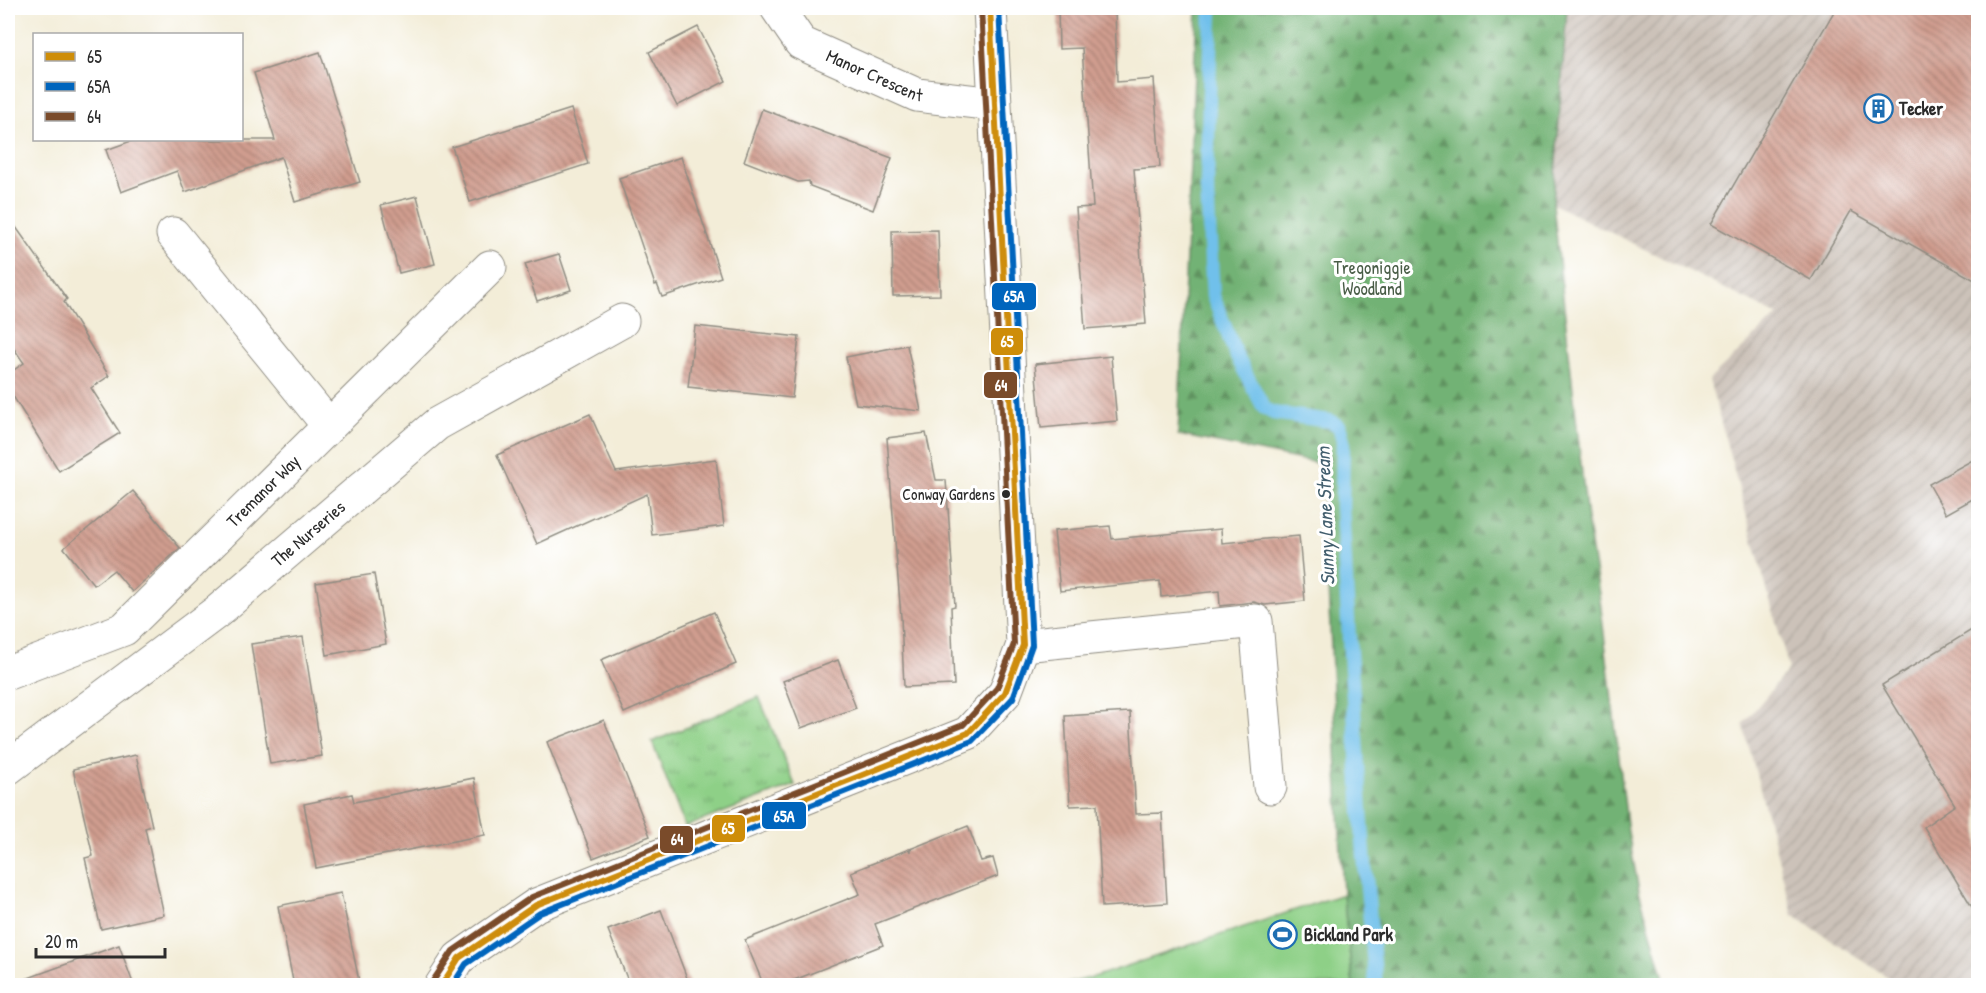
<svg xmlns="http://www.w3.org/2000/svg" width="1986" height="993" font-family="'Patrick Hand',sans-serif">
<defs>
<pattern id="industrial-furrows" width="10" height="10" patternUnits="userSpaceOnUse" patternTransform="scale(1.5)"><rect width="10" height="10" fill="#ccc2b9"/><path d="M-1 1l2-2M0 10L10 0M9 11l2-2" fill="none" stroke="#afa79f"/></pattern>
<pattern id="forest-firs" width="22" height="20" patternUnits="userSpaceOnUse" patternTransform="scale(1.5)"><rect width="22" height="20" fill="#72b274"/><path d="M5 1l3.5 6h-7zM16 11l3.5 6h-7z" fill="#5e915f"/></pattern>
<pattern id="park-tufts" width="24" height="20" patternUnits="userSpaceOnUse" patternTransform="scale(1.5)"><rect width="24" height="20" fill="#8ed087"/><path d="M3 7l-1-3M5 7V3M7 7l1-3M15 17l-1-3M17 17v-4M19 17l1-3" fill="none" stroke="#74a96f"/></pattern>
<pattern id="building-back-hatch" width="6" height="6" patternUnits="userSpaceOnUse" patternTransform="scale(1.5)"><rect width="6" height="6" fill="#d09d8f"/><path d="M-1 5l2 2M0 0l6 6M5-1l2 2" fill="none" stroke="#a98075"/></pattern>
</defs>
<rect width="100%" height="100%" fill="#fff"/>
<filter id="ink" filterUnits="userSpaceOnUse"><feTurbulence type="fractalNoise" baseFrequency=".0167" numOctaves="2"/><feDisplacementMap in="SourceGraphic" scale="12" xChannelSelector="R" yChannelSelector="G"/><feConvolveMatrix kernelMatrix="1 2 1 2 8 2 1 2 1" color-interpolation-filters="sRGB"/></filter>
<filter id="wash" filterUnits="userSpaceOnUse"><feTurbulence type="fractalNoise" baseFrequency=".008" numOctaves="4" result="noise"/><feDisplacementMap in="SourceGraphic" scale="24" xChannelSelector="R" yChannelSelector="G"/><feGaussianBlur stdDeviation="1.35" result="paint"/><feColorMatrix in="noise" values="0 0 0 0 0 0 0 0 0 0 0 0 0 0 0 0 0 1.4 0 .05"/><feComposite in="paint" operator="in"/></filter>
<g filter="url(#wash)">
<rect width="100%" height="100%" fill="#f3edd8"/>
<path fill="url(#industrial-furrows)" d="M1567,8H1978V985H1900L1793,915L1743,724L1789,669L1709,380L1778,315L1553,204Z"/>
<path fill="#8ed087" stroke="#5c7e59" stroke-width="1.5" d="M1343,894L1353,985H1062L1097,976Z"/>
<path fill="url(#forest-firs)" stroke="#4e6e50" stroke-width="1.5" d="M1197,8H1567L1553,204L1587,519L1600,600L1628,832L1639,891L1666,985H1353L1343,894L1322,464L1178,435Z"/>
<path fill="url(#park-tufts)" stroke="#5c7e59" stroke-width="1.5" d="M759,697L795,785L685,827L652,742Z"/>
<g fill="none" stroke-linecap="round" stroke-linejoin="round">
<path stroke="#70c0eb" stroke-width="14" d="M1211,8L1207,188L1213,296L1236,355L1264,408L1273,413L1330,421L1339,426L1343,440L1342,506L1349,638L1364,854L1376,986"/>
</g>
<g id="blocks">
<g fill="url(#building-back-hatch)">
<path d="M1058,8H1115L1117,82L1154,79L1160,167L1134,169L1146,324L1085,329L1076,208L1093,207L1082,48L1059,49Z"/>
<path d="M1836,8H1978V282L1851,211L1811,280L1711,224Z"/>
<path d="M698,27L726,81L677,106L649,52Z"/>
<path d="M320,52L360,182L295,202L281,157L185,192L177,171L121,192L106,150L134,140H275L254,73Z"/>
<path d="M571,109L588,164L470,202L452,147Z"/>
<path d="M762,109L892,158L873,210L810,186L809,181L798,182L744,161Z"/>
<path d="M681,157L721,277L662,297L657,284L655,285L619,178Z"/>
<path d="M417,196L435,264L399,273L381,205Z"/>
<path d="M8,216L67,299L64,302L109,376L91,388L120,433L59,471L8,388V374L24,363L8,340Z"/>
<path d="M938,230L940,295L893,296L892,231Z"/>
<path d="M559,254L571,290L537,301L525,264Z"/>
<path d="M695,326L799,337L792,398L688,387Z"/>
<path d="M907,345L921,411L856,404L846,357Z"/>
<path d="M1111,356L1117,421L1041,428L1035,364Z"/>
<path d="M590,414L616,472L716,459L724,526L652,535L647,494L537,544L497,455Z"/>
<path d="M926,433L936,480H946L955,606L951,607L954,685L904,687L901,617L887,438Z"/>
<path d="M1978,457V496L1946,514L1929,484Z"/>
<path d="M133,491L180,548L132,592L114,570L94,585L64,548Z"/>
<path d="M1110,526L1112,539L1221,529L1222,543L1299,536L1305,601L1265,605L1254,602L1220,606L1219,591L1161,597L1160,581L1060,591L1054,531Z"/>
<path d="M374,574L386,644L327,655L316,583Z"/>
<path d="M714,612L736,664L624,713L601,660Z"/>
<path d="M1978,626V917L1924,827L1955,805L1882,685Z"/>
<path d="M303,637L322,756L270,764L251,644Z"/>
<path d="M838,660L856,708L801,728L783,681Z"/>
<path d="M1130,712L1136,814L1162,813L1167,903L1102,907L1097,805L1070,806L1065,716Z"/>
<path d="M604,720L650,836L593,858L547,742Z"/>
<path d="M136,755L152,826L145,828L164,915L101,929L85,858L93,856L73,769Z"/>
<path d="M474,778L485,835L316,868L304,804L352,794L354,802Z"/>
<path d="M968,826L981,861L993,858L998,876L875,924L883,945L779,986H764L745,940L860,894L851,872L909,849L910,852V849Z"/>
<path d="M341,893L360,986H294L278,906Z"/>
<path d="M661,910L690,986H630L608,930Z"/>
<path d="M119,945L134,986H20V981Z"/>
</g>
</g>
</g>
<g filter="url(#ink)">
<use href="#blocks" fill-opacity="0" stroke="#8f8c82" stroke-width="1.5"/>
<g fill="none" stroke-linecap="round" stroke-linejoin="round">
<defs>
<g id="street">
<path id="s1" d="M777,8L801,43L917,95L994,104"/>
<path d="M173,234L329,426"/>
<path d="M1023,645L1256,621L1270,787"/>
<path id="s2" d="M8,673L124,629L490,267"/>
<path id="s3" d="M8,768L218,611L437,424L622,321"/>
<path d="M441,986L459,958L536,905L968,733L1005,693L1023,645L990,8"/>
</g>
</defs>
<use href="#street" stroke="#8f8c82" stroke-width="35"/>
<use href="#street" stroke="#fff" stroke-width="33"/>
<defs>
<path id="bus-1" d="M441,986L459,958L536,905L968,733L1005,693L1023,645L990,8"/>
<path id="bus-2" d="M452,986L466,964L540,913L972,741L1013,698L1032,645L999,8"/>
<path id="bus-3" d="M433,981L453,951L532,897L963,725L997,688L1014,644L981,8"/>
</defs>
<use href="#bus-1" stroke="#fff" stroke-width="10"/>
<use href="#bus-2" stroke="#fff" stroke-width="10"/>
<use href="#bus-3" stroke="#fff" stroke-width="10"/>
<use href="#bus-1" stroke="#ce8d09" stroke-width="6"/>
<use href="#bus-2" stroke="#0065bd" stroke-width="6"/>
<use href="#bus-3" stroke="#7a4b2a" stroke-width="6"/>
</g>
</g>
<defs>
<symbol id="building-ring" viewBox="-11 -11 22 22"><circle r="9.5" fill="#fff" stroke="#1f6fb2" stroke-width="1.5"/><path d="M-4-6H4V6H1V3H-1V6H-4ZM-2.5-4.3h1.7v1.8h-1.7ZM.8-4.3h1.7v1.8H.8ZM-2.5-1h1.7V.8h-1.7ZM.8-1h1.7V.8H.8Z" fill="#1f6fb2"/></symbol>
<symbol id="stadium-ring" viewBox="-11 -11 22 22"><circle r="9.5" fill="#fff" stroke="#1f6fb2" stroke-width="1.5"/><path d="M0-5a6.5 5 0 1 0 0 10a6.5 5 0 1 0 0-10ZM-3.5-1.8h7v3.6h-7Z" fill="#1f6fb2"/></symbol>
</defs>
<g fill-rule="evenodd">
<use href="#building-ring" x="1862" y="92" width="33" height="33"/>
<use href="#stadium-ring" x="1266" y="918" width="33" height="33"/>
</g>
<circle fill="#2b2b2b" stroke="#fff" stroke-width="2" cx="1006" cy="494" r="5"/>
<g text-anchor="middle" stroke-width="6" stroke-linejoin="round" paint-order="stroke">
<g font-size="16" fill="#2b2b2b" stroke="#fff" text-anchor="end">
<text x="995" y="500">Conway Gardens</text>
</g>
<g font-size="18" fill="#2b2b2b" stroke="#fff">
<text dy="6" stroke="none"><textPath href="#s1" startOffset="123">Manor Crescent</textPath></text>
<text dy="6" stroke="none"><textPath href="#s2" startOffset="320">Tremanor Way</textPath></text>
<text dy="6" stroke="none"><textPath href="#s3" startOffset="381">The Nurseries</textPath></text>
</g>
<g font-size="18" font-weight="bold" fill="#2b2b2b" stroke="#fff" text-anchor="start">
<text x="1899" y="115">Tecker</text>
<text x="1304" y="941">Bickland Park</text>
</g>
<g font-size="18" fill="#495d47" stroke="#fff">
<text x="1372" y="274">Tregoniggie<tspan x="1372" dy="21">Woodland</tspan></text>
</g>
<g font-size="20" font-style="italic" fill="#435f6e" stroke="#fff">
<text transform="translate(1325 516) rotate(-92)" y="7">Sunny Lane Stream</text>
</g>
</g>
<g stroke="#fff" stroke-width="2">
<rect x="991" y="282" width="46" height="29" rx="6" fill="#0065bd"/>
<rect x="990" y="327" width="34" height="29" rx="6" fill="#ce8d09"/>
<rect x="983" y="371" width="35" height="28" rx="6" fill="#7a4b2a"/>
<rect x="761" y="801" width="46" height="29" rx="6" fill="#0065bd"/>
<rect x="711" y="814" width="35" height="29" rx="6" fill="#ce8d09"/>
<rect x="659" y="825" width="35" height="29" rx="6" fill="#7a4b2a"/>
</g>
<g font-size="16" text-anchor="middle" font-weight="bold" fill="#fff">
<text x="1014" y="302">65A</text>
<text x="1007" y="347">65</text>
<text x="1001" y="391">64</text>
<text x="784" y="822">65A</text>
<text x="728" y="834">65</text>
<text x="677" y="845">64</text>
</g>
<rect width="1986" height="993" fill="none" stroke="#fff" stroke-width="30"/>
<rect x="33" y="33" width="210" height="108" fill="#ffffff" stroke="#aaaaaa" stroke-width="1.5"/>
<rect x="45" y="52" width="30" height="9" fill="#ce8d09" stroke="#aaaaaa" stroke-width="1.5"/>
<text x="87" y="63" font-size="18" fill="#2b2b2b">65</text>
<rect x="45" y="82" width="30" height="9" fill="#0065bd" stroke="#aaaaaa" stroke-width="1.5"/>
<text x="87" y="93" font-size="18" fill="#2b2b2b">65A</text>
<rect x="45" y="112" width="30" height="9" fill="#7a4b2a" stroke="#aaaaaa" stroke-width="1.5"/>
<text x="87" y="123" font-size="18" fill="#2b2b2b">64</text>
<path d="M36 948v9h129v-9" fill="none" stroke="#2b2b2b" stroke-width="3"/>
<text x="45" y="948" font-size="18" fill="#2b2b2b" stroke="#ffffff" stroke-width="4.5" paint-order="stroke">20 m</text>
</svg>
